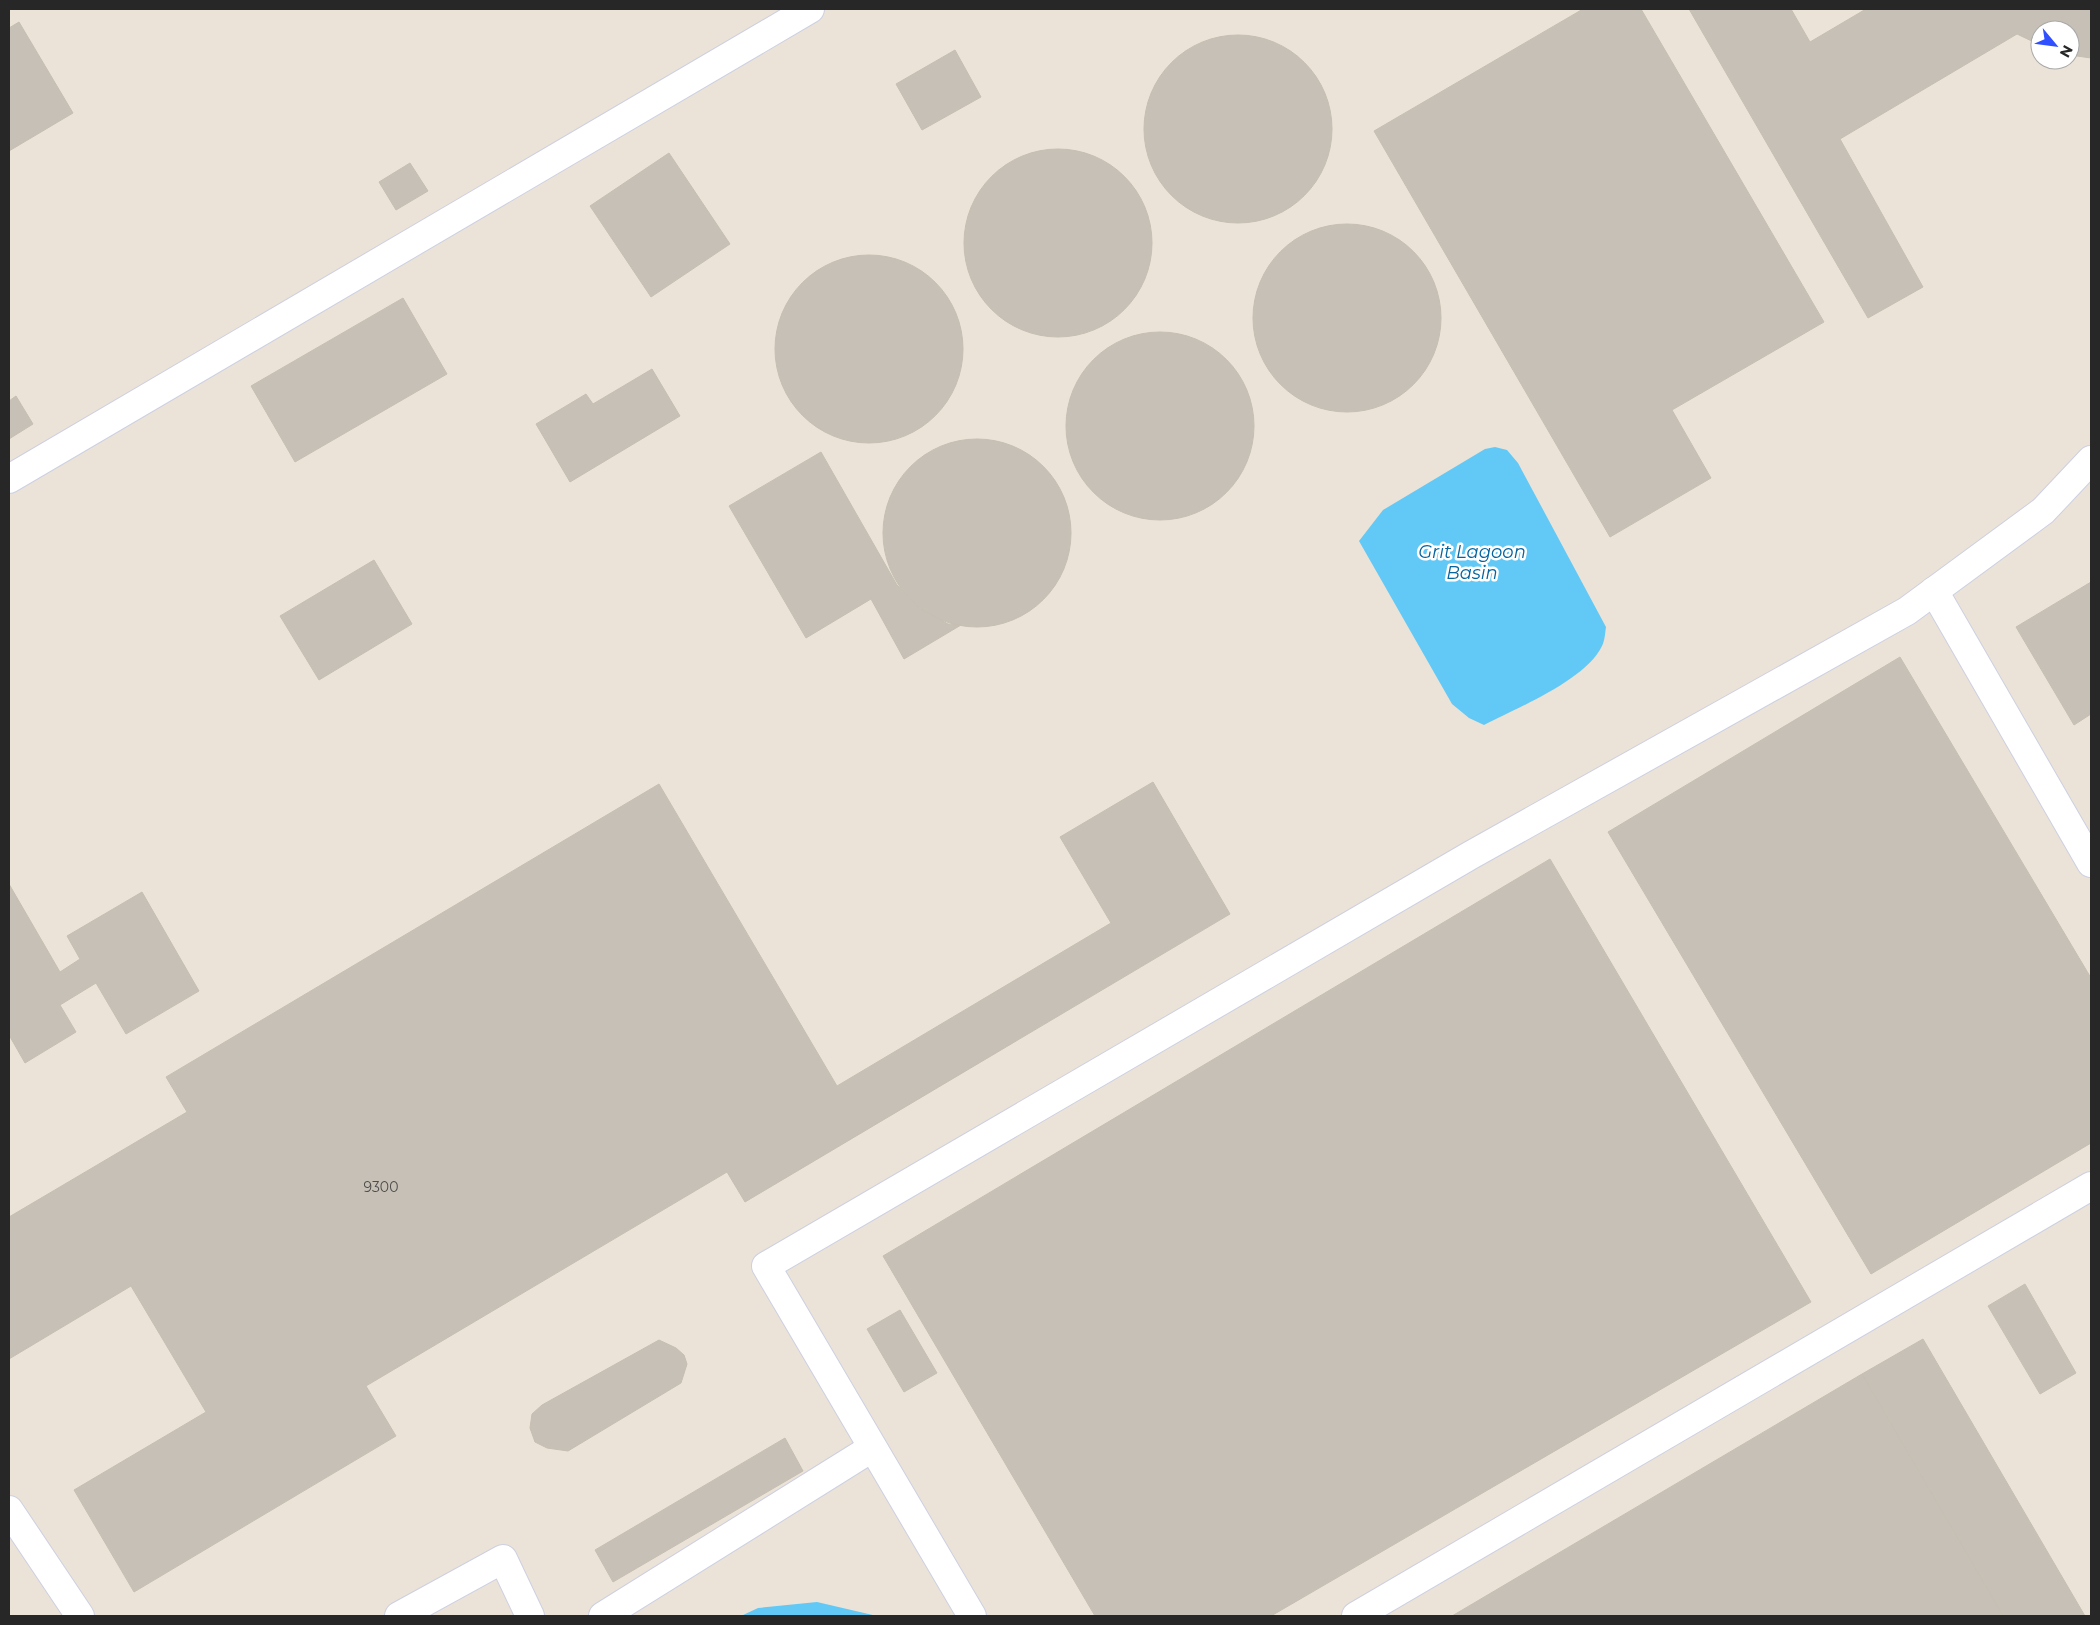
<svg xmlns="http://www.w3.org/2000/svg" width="2100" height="1625" font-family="Montserrat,sans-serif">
<rect width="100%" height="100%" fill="#ebe3d7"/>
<g fill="#62c9f6">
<path d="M1495,447L1507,450L1518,463L1606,627C1605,633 1605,640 1602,646C1586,680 1517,708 1484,725L1469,718L1452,704L1359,541L1383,510L1485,449Z"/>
<path d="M817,1602L877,1616H741L758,1608Z"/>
</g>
<g fill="#c6c0b7" stroke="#c6bfb1">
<path d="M1583,9H1641L1824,322L1672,410L1711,478L1610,537L1374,131Z"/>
<path d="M1689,9H1791L1810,42L1866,9H2091V58L2070,55V30H2040V45L2017,34L1840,139L1923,287L1868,318Z"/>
<path d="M19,22L73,113L9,151V28Z"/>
<circle cx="1238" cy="129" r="94"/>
<path d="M955,50L981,97L922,130L896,84Z"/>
<circle cx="1058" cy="243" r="94"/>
<path d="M669,153L730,244L651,297L590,206Z"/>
<path d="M410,163L428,191L396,210L379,182Z"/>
<circle cx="1347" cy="318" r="94"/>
<circle cx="869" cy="349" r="94"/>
<path d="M403,298L447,374L295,462L251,386Z"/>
<circle cx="1160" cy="426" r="94"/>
<path d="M652,369L680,416L570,482L536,424L586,394L593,404Z"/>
<path d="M16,396L33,424L9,439V401Z"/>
<circle cx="977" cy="533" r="94"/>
<path d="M821,452L897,585L919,608L948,624L961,625L904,659L871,599L806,638L729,506Z"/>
<path d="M374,560L412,624L319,680L280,616Z"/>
<path d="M2091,582V714L2074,725L2016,627Z"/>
<path d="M1900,657L2091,978V1143L1871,1274L1608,832Z"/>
<path d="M1153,782L1230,914L745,1202L727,1172L366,1386L396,1436L134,1592L74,1490L206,1412L131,1286L9,1359V1217L187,1112L166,1077L659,784L837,1086L1111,923L1060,837Z"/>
<path d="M1550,859L1811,1302L1271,1616H1095L883,1256Z"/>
<path d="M9,884L60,972L80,959L67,936L142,892L199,991L126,1034L96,983L60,1005L76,1032L25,1063L9,1035Z"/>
<path d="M2025,1284L2076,1373L2040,1394L1988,1306Z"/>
<path d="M900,1310L937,1373L904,1392L867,1329Z"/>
<path d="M1923,1339L2085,1616H2003L1862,1374Z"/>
<path d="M659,1340L676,1348L684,1355L687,1364L681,1383L568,1451L547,1448L535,1442L530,1428L532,1414L542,1405Z"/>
<path d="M1862,1374L2003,1616H1452Z"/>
<path d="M785,1438L803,1471L613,1582L595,1550Z"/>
</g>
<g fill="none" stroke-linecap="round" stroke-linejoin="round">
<defs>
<g id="minor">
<path d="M9,479L810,9"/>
<path d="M1934,591L2091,863"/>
<path d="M9,1510L80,1616"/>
<path d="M399,1616L503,1559L530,1616"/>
<path d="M603,1616L872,1448"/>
<path d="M972,1616L766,1266L1471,855L1907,611L2043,511L2091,460"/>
<path d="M1356,1616L2091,1186"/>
</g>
</defs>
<use href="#minor" stroke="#cdd0e2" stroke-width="30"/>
<use href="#minor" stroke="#fff" stroke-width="28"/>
</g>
<g text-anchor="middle" stroke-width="5" stroke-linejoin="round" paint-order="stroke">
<g font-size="14" fill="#4f4d4b">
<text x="381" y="1192">9300</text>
</g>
<g font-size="18" font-style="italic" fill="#05639e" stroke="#fff">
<text x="1472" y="558">Grit Lagoon<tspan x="1472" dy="21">Basin</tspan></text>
</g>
</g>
<rect width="2100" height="1625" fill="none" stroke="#272727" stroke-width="20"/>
<g transform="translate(2055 45) rotate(119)"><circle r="24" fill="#ffffff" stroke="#a9a9a9"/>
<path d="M0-4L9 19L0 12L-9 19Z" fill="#304fff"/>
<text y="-8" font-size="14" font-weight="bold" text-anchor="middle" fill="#272727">N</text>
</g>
</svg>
